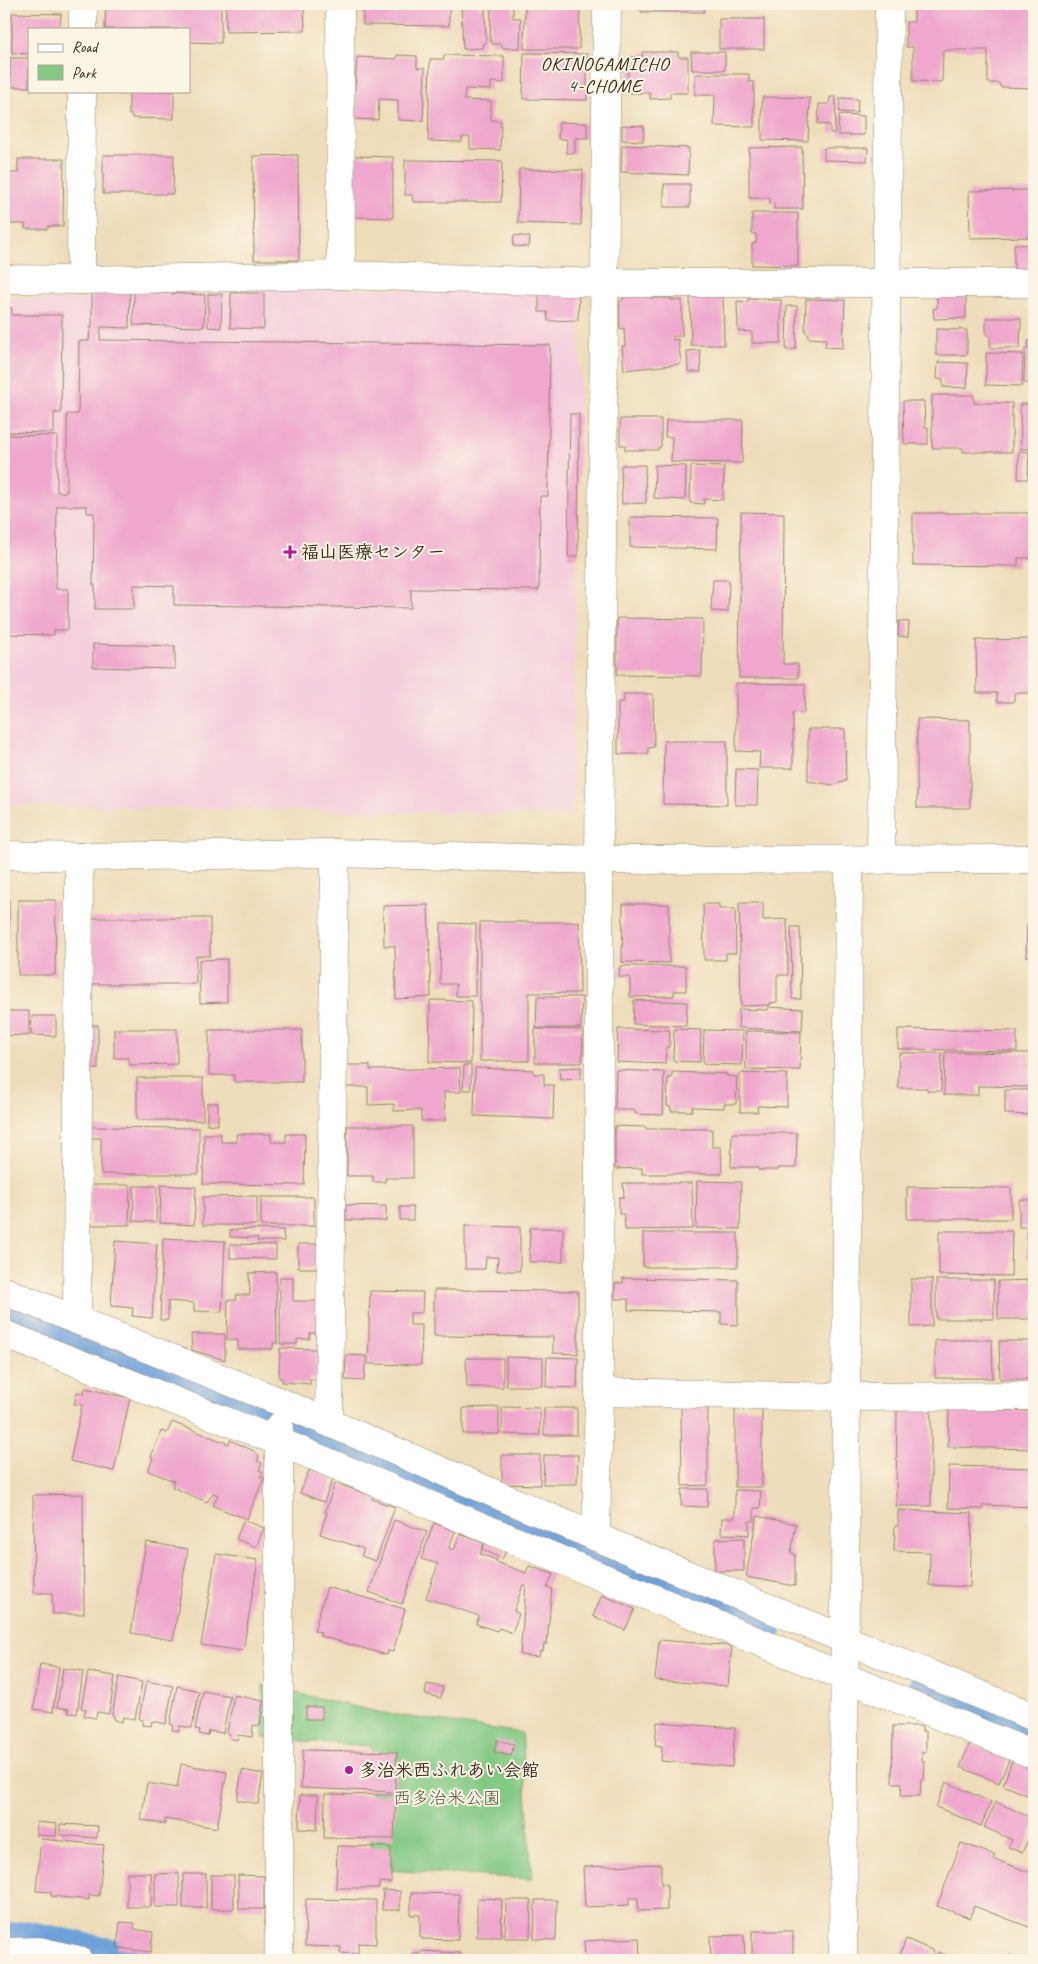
<svg xmlns="http://www.w3.org/2000/svg" width="1038" height="1964" font-family="Caveat,'Klee One',sans-serif">
<rect width="100%" height="100%" fill="#fcf5e5"/>
<filter id="ink" filterUnits="userSpaceOnUse"><feTurbulence type="fractalNoise" baseFrequency=".02" numOctaves="2"/><feDisplacementMap in="SourceGraphic" scale="10" xChannelSelector="R" yChannelSelector="G"/><feConvolveMatrix kernelMatrix="1 2 1 2 8 2 1 2 1" color-interpolation-filters="sRGB"/></filter>
<filter id="wash" filterUnits="userSpaceOnUse"><feTurbulence type="fractalNoise" baseFrequency=".0096" numOctaves="4" result="noise"/><feDisplacementMap in="SourceGraphic" scale="20" xChannelSelector="R" yChannelSelector="G"/><feGaussianBlur stdDeviation="1.12" result="paint"/><feColorMatrix in="noise" values="0 0 0 0 0 0 0 0 0 0 0 0 0 0 0 0 0 1.4 0 .05"/><feComposite in="paint" operator="in"/></filter>
<g filter="url(#wash)">
<rect width="100%" height="100%" fill="#eeddba"/>
<path fill="#f4cfdd" d="M89,287L581,291L572,815L4,805V298L88,300Z"/>
<path fill="#82c984" stroke="#5e7a51" d="M263,1685L377,1712L522,1733L532,1879L371,1869L372,1746L263,1738Z"/>
<g fill="none" stroke-linecap="round" stroke-linejoin="round">
<g stroke="#6ea1da" stroke-width="31">
<path d="M4,1314L254,1412L767,1628"/>
<path d="M922,1690L1034,1735"/>
<path d="M4,1939L28,1936L139,1960"/>
</g>
</g>
<g id="blocks">
<g fill="#efa7cd">
<path d="M106,4H221V43L189,42V29H105Z"/>
<path d="M226,4H304L305,31L226,32Z"/>
<path d="M363,4H449V26L363,25Z"/>
<path d="M461,4H478V7H485L486,43L482,44L483,48L463,49Z"/>
<path d="M525,4L580,5L579,49H524Z"/>
<path d="M629,4H704V12H641V7H629Z"/>
<path d="M914,4L1034,5V88L1000,87L999,83H988V50H943L942,82L913,81V47H906V22H914Z"/>
<path d="M491,5L513,6V18H521L520,48H502V44H492V41H490Z"/>
<path d="M12,13L61,14L60,29H29V54L12,53Z"/>
<rect x="719" y="19" width="45" height="30"/>
<path d="M642,52H678V57H688V93H670V98L650,99V93H628V57H642Z"/>
<path d="M691,52H725V70H692Z"/>
<path d="M524,53L587,54V100L523,99Z"/>
<path d="M397,55L417,56V68H425L423,121L398,120V100L379,99L378,120L353,119L357,57L397,59Z"/>
<path d="M444,55L504,56V83L491,82V90L465,89L464,100L491,101V120L501,121L500,150L470,149V137H462V142L428,141L430,59H444Z"/>
<rect x="10" y="58" width="19" height="29"/>
<path d="M695,74H749V82H754V127L714,126L715,95H695Z"/>
<path d="M115,91H174V119L132,118V115H129V93H114Z"/>
<path d="M762,97L810,98L808,141L762,140Z"/>
<path d="M830,97H836L835,133H830V125L818,124L819,104H829Z"/>
<path d="M840,98L858,99L857,113L839,112Z"/>
<path d="M839,115L864,116V135H838Z"/>
<path d="M559,122L587,123V138H575V153H566L567,139H558Z"/>
<path d="M622,125L644,126L643,141L622,140Z"/>
<path d="M622,145L689,148L688,175L621,172Z"/>
<path d="M802,147L803,209H774V203L770,204V198H749V148Z"/>
<path d="M824,148H868L867,161L824,160Z"/>
<path d="M103,155H174L173,194H103Z"/>
<path d="M298,155L299,260H254L253,156Z"/>
<path d="M353,156L393,157V218L352,217Z"/>
<path d="M18,159H64L63,226H48V229H25V224H4V173H18Z"/>
<path d="M405,160L502,161L501,202H413L412,195H405Z"/>
<path d="M519,169L583,170L581,225L518,223Z"/>
<rect x="664" y="184" width="26" height="23"/>
<path d="M1034,190V237L970,238L969,191Z"/>
<path d="M752,213H798V266L752,265V244L756,243V234H752Z"/>
<path d="M514,235L530,237L529,247L513,246Z"/>
<path d="M1014,244L1034,245V270H1014Z"/>
<path d="M92,290L130,291L129,328L101,327L100,340L550,345L548,496H540L539,590L411,589V608L174,605V586L134,585V609H95V585H93L94,513H87V506H57L56,589H68V630H54V635L4,634V461H7V435L57,436V492H67V414H78L79,341H89L90,327L92,328Z"/>
<path d="M134,292L205,295L204,327L133,325Z"/>
<path d="M231,293H264V329L230,328Z"/>
<path d="M579,293L578,320L548,321L547,312H539V294Z"/>
<path d="M966,293V318L934,319L933,309L937,308V294Z"/>
<path d="M208,294H222L221,328L208,327Z"/>
<path d="M690,294H723L724,345H691Z"/>
<path d="M629,295H650V298H672L671,300H682V336H673V340L678,339L681,364L624,370L622,346H625L624,328L620,329V301Z"/>
<path d="M748,299L781,300V343H752V332L738,331L737,301L748,302Z"/>
<path d="M806,299L845,300L843,348L825,347L826,339L808,338V333L805,332Z"/>
<path d="M787,306H797L796,349L786,350Z"/>
<path d="M4,308H12V315H62L61,413H54V433L4,432Z"/>
<path d="M986,318H1021L1020,348H990V335H986Z"/>
<path d="M936,329L967,330V355H936Z"/>
<path d="M1028,341H1034V383H1024L1025,349H1028Z"/>
<path d="M700,350L701,372H688L687,351Z"/>
<path d="M986,353L1023,354L1022,386L986,385Z"/>
<path d="M938,362L968,363L967,388L943,387V379H937Z"/>
<path d="M932,395H974V403H1012V452H963V448H932Z"/>
<path d="M903,401H924L925,427H928V444H904Z"/>
<path d="M1020,404H1034V449H1021Z"/>
<path d="M570,414H579L578,557H568Z"/>
<path d="M620,419H661V447H658V450H625V445H620Z"/>
<path d="M666,420H743L742,463L671,462L672,437H665Z"/>
<path d="M1019,451L1029,452L1028,479H1018Z"/>
<path d="M621,465H645L646,503L622,504Z"/>
<path d="M655,465L686,466L685,500L654,498Z"/>
<path d="M691,466L724,467L723,500L704,499V504L690,503Z"/>
<path d="M741,512L784,513L783,664H798V678H739Z"/>
<path d="M913,513H1034V558H1018V566L913,565Z"/>
<path d="M630,517L718,518L717,549L630,547Z"/>
<path d="M713,580H729L728,612L711,611Z"/>
<path d="M617,618L703,619L702,676L617,675Z"/>
<path d="M899,621L909,622L908,637L898,636Z"/>
<path d="M1034,639V693H1014V702H997V693H977L976,640Z"/>
<path d="M93,644L175,646V669L93,667Z"/>
<path d="M736,683L805,684L804,713L793,712V768H759L760,752L736,751Z"/>
<path d="M624,694H653L654,747L648,748V754H618V702H624Z"/>
<path d="M917,719L970,720V808H917Z"/>
<path d="M808,729H845L846,781L833,785L808,781Z"/>
<path d="M664,741H727V805L663,804Z"/>
<path d="M736,769L758,770L757,805H735Z"/>
<path d="M4,899L9,900V937L4,936Z"/>
<path d="M18,900H56L55,975H18Z"/>
<path d="M739,903H763V920L787,919L788,975H777V1002L770,1003V1005L741,1006Z"/>
<path d="M623,904H669V963L622,962Z"/>
<path d="M703,904H719V909H735L736,953H726V960H704Z"/>
<path d="M428,905L431,997L396,999L395,946H384L383,906Z"/>
<path d="M91,918H210V956H196V984H91Z"/>
<path d="M480,922H579L580,993H529V1061H480Z"/>
<path d="M441,923L476,924L475,996H456V984H440Z"/>
<path d="M1027,925H1034V957L1026,956Z"/>
<path d="M791,927H800L801,999H792Z"/>
<path d="M227,959V1002L200,1003L199,960Z"/>
<path d="M620,966H686V991H674V996L630,997V977H619Z"/>
<path d="M537,997H582L581,1028H536Z"/>
<path d="M430,1000L472,1001L471,1063L429,1062Z"/>
<path d="M634,1000L687,1002L686,1026L633,1024Z"/>
<path d="M768,1007L803,1009L802,1031L738,1028L739,1009L768,1010Z"/>
<path d="M4,1011H29V1036L4,1035Z"/>
<path d="M32,1016H56V1036L31,1035Z"/>
<rect x="88" y="1025" width="10" height="44"/>
<path d="M114,1029H177V1064L129,1065V1058H114Z"/>
<path d="M535,1029L583,1030L582,1063H535Z"/>
<path d="M618,1029L670,1030L669,1047H666L665,1064L617,1062Z"/>
<path d="M674,1029L701,1030L700,1062L673,1061Z"/>
<path d="M898,1029L1017,1031V1051L898,1049Z"/>
<path d="M209,1030H302V1082H234V1075H209Z"/>
<path d="M704,1030L743,1031L742,1065L703,1064Z"/>
<path d="M746,1031L801,1032L800,1070L746,1069Z"/>
<path d="M945,1052L1030,1053V1087L978,1086V1095H944Z"/>
<path d="M899,1053H942L941,1091H927V1088H898Z"/>
<path d="M346,1065H370V1070L460,1068L461,1092H444L445,1121H421V1110L394,1111V1104L368,1105V1087H346Z"/>
<path d="M464,1065H471V1090H463Z"/>
<path d="M581,1067V1079L560,1080L559,1068Z"/>
<path d="M475,1068L534,1070V1074H544V1085H554L553,1119L474,1116Z"/>
<path d="M616,1070L664,1072L663,1115L635,1114V1110H615Z"/>
<path d="M672,1072L727,1074V1076L737,1077L736,1104H724V1108L692,1107V1111H671V1107L667,1106L668,1078H672Z"/>
<path d="M740,1073L787,1074V1107L757,1106L758,1112H740Z"/>
<rect x="137" y="1078" width="66" height="42"/>
<path d="M1005,1090H1034V1115L1005,1114Z"/>
<path d="M207,1103H218V1125L207,1124Z"/>
<path d="M347,1126H413V1178H385V1182H373V1176H347Z"/>
<path d="M615,1126L646,1127V1129H712V1147H721L722,1174H642V1168L615,1169Z"/>
<path d="M90,1127L199,1128V1174H101V1138H90Z"/>
<path d="M732,1133H797L796,1168H778V1170H758V1167H731Z"/>
<path d="M204,1134H221V1142H237L236,1134H271V1142H286V1134H305L304,1185L203,1184Z"/>
<path d="M697,1181L741,1182L740,1229L696,1228Z"/>
<path d="M623,1183H692L693,1229L625,1230L624,1214H619V1197H624Z"/>
<path d="M90,1185H130L129,1225H90Z"/>
<path d="M161,1185L196,1187L194,1225L160,1223Z"/>
<path d="M134,1186H157L156,1222L133,1221Z"/>
<path d="M907,1187L1011,1188V1219H907Z"/>
<path d="M257,1196V1225H203V1197Z"/>
<rect x="261" y="1197" width="53" height="29"/>
<path d="M1019,1200H1034V1258H1027V1227H1019Z"/>
<path d="M346,1205L386,1206V1221L346,1220Z"/>
<rect x="400" y="1207" width="13" height="13"/>
<path d="M465,1226L520,1227V1271H497L498,1257H486L485,1269H465Z"/>
<path d="M530,1228H563V1262H529Z"/>
<path d="M258,1229L283,1230L284,1241H257L258,1238L230,1237V1230Z"/>
<path d="M939,1231H1012L1011,1276L939,1275Z"/>
<rect x="643" y="1233" width="95" height="34"/>
<path d="M163,1238L225,1241L222,1312L194,1311V1303L168,1301V1320H160Z"/>
<path d="M115,1241L157,1244L152,1318L132,1316L133,1308L111,1306Z"/>
<path d="M230,1244L276,1245V1259L230,1258Z"/>
<path d="M298,1244H319L320,1268H298Z"/>
<path d="M276,1272L277,1343H273V1349H238V1340H227L228,1300H237L236,1295H250L249,1273Z"/>
<path d="M280,1277H293V1301H319V1333H310V1339H297V1344H280Z"/>
<path d="M623,1278L738,1280V1325L721,1324V1312L628,1310V1299H615V1283H623Z"/>
<path d="M911,1279H932V1326L911,1327Z"/>
<rect x="936" y="1280" width="58" height="39"/>
<path d="M1034,1280V1319H998V1281Z"/>
<path d="M434,1290L578,1291V1354L553,1353V1337L434,1336Z"/>
<path d="M370,1291L423,1292L422,1313H410V1325H422L421,1365L368,1364Z"/>
<path d="M191,1334H225V1360L192,1350Z"/>
<path d="M935,1340H992L993,1378H935Z"/>
<path d="M999,1341H1034V1379H1000Z"/>
<path d="M280,1348L316,1349V1379H310V1384L282,1382V1378H279Z"/>
<path d="M346,1355L366,1356L364,1381L345,1380Z"/>
<path d="M506,1357L543,1358V1386H506Z"/>
<path d="M547,1357L578,1358L577,1388L546,1387Z"/>
<path d="M466,1358H503V1387H467Z"/>
<path d="M85,1388L130,1398L114,1471L70,1461L82,1405L74,1404L77,1392L84,1394Z"/>
<path d="M499,1407V1434H463V1408Z"/>
<path d="M502,1407L540,1408V1435L502,1434Z"/>
<path d="M681,1407H708V1485L682,1486Z"/>
<rect x="544" y="1408" width="33" height="27"/>
<rect x="735" y="1408" width="27" height="79"/>
<path d="M897,1409H931V1506H896Z"/>
<path d="M949,1409L1034,1411V1449L948,1447Z"/>
<path d="M172,1422L229,1444L230,1440L254,1451L259,1456L257,1461L262,1463L259,1470L263,1472L260,1477L264,1478L247,1519L213,1506L218,1495L213,1493L207,1502L172,1487L174,1481L148,1471L153,1458L151,1457L161,1431L167,1433Z"/>
<path d="M502,1455H540V1485L502,1484Z"/>
<path d="M544,1455H578L577,1484H543Z"/>
<path d="M949,1466L1034,1468V1507L983,1505V1509L948,1508Z"/>
<path d="M309,1470L333,1479L324,1502L300,1493Z"/>
<path d="M335,1483L373,1496L372,1499L395,1507L376,1561L361,1556L364,1549L320,1534L327,1513L325,1512Z"/>
<path d="M682,1489H708L707,1507L681,1506Z"/>
<path d="M735,1490L761,1491L760,1508H754V1521H749V1535L721,1534L722,1518H735Z"/>
<path d="M83,1494L84,1614H53L52,1593H34L33,1495Z"/>
<path d="M898,1510L972,1513L970,1587L929,1585L930,1552L894,1551L895,1526H898Z"/>
<path d="M757,1516L796,1524L791,1553L795,1554V1586L746,1577Z"/>
<path d="M244,1520L264,1528L256,1547L236,1539Z"/>
<path d="M394,1520L427,1532L402,1604L369,1592Z"/>
<path d="M434,1523L455,1531L449,1548L454,1550L460,1534L484,1543L480,1554L497,1560L496,1562L526,1573L529,1566L553,1574L547,1588H552L547,1644H544L543,1651H540L539,1657L520,1655L526,1586L523,1585L514,1611L519,1614L512,1633L499,1628L497,1631L476,1624L479,1616L426,1598L438,1564L421,1559Z"/>
<path d="M744,1538V1571H715V1539Z"/>
<path d="M486,1541L506,1551L502,1559L482,1549Z"/>
<path d="M146,1542L188,1549L173,1640L131,1633Z"/>
<path d="M216,1554L258,1560L243,1651L201,1645Z"/>
<path d="M327,1587L405,1609L393,1652L388,1651L387,1655L320,1636L321,1632L314,1631Z"/>
<path d="M602,1595L635,1609L625,1630L593,1616Z"/>
<rect x="4" y="1601" width="2" height="31"/>
<path d="M659,1640L732,1646L728,1686L655,1680Z"/>
<path d="M40,1664L59,1667L53,1712L34,1709Z"/>
<path d="M63,1668L83,1671L77,1714L68,1713L69,1709L57,1707Z"/>
<path d="M88,1672L115,1676L109,1714L97,1712L96,1718L84,1716L86,1709L81,1708Z"/>
<path d="M119,1677L142,1682L135,1719L123,1717L122,1722L114,1720V1716L112,1715Z"/>
<path d="M146,1681L173,1686L166,1724L152,1721L151,1726L142,1725L143,1720L139,1719Z"/>
<path d="M427,1684L443,1687L441,1698L425,1694Z"/>
<path d="M177,1686L199,1691L192,1728L180,1726L179,1731L172,1730L173,1725L170,1724Z"/>
<path d="M203,1691L230,1696L223,1733L209,1731L208,1736L199,1734L200,1730L195,1729Z"/>
<path d="M234,1695L263,1701L260,1726L253,1725L252,1737L238,1735L237,1740L229,1738L230,1734L227,1733Z"/>
<rect x="306" y="1707" width="16" height="12"/>
<path d="M657,1722L735,1728L732,1767L661,1761L662,1746L655,1745Z"/>
<path d="M893,1726H922V1731H926V1752H922V1761L925,1762L924,1780H921L920,1796H901L902,1783H892Z"/>
<path d="M497,1740L514,1744L511,1756L494,1752Z"/>
<path d="M970,1743L1009,1760L999,1783L960,1767Z"/>
<path d="M303,1750L397,1752L395,1792L301,1788Z"/>
<path d="M1012,1761L1034,1770V1798L1003,1785Z"/>
<path d="M181,1764L227,1772L217,1828L165,1819V1824L141,1820L147,1783L177,1788Z"/>
<path d="M242,1770L263,1774L258,1804L237,1800Z"/>
<path d="M946,1782L991,1802L981,1826L936,1807Z"/>
<path d="M325,1794L396,1795L394,1839L324,1838Z"/>
<path d="M300,1795H318L317,1830L299,1829Z"/>
<path d="M4,1796H5L9,1896H4Z"/>
<path d="M996,1802L1034,1819V1826L1022,1853L1008,1847L1012,1840L984,1827Z"/>
<path d="M37,1822L57,1824L56,1836L36,1835Z"/>
<path d="M60,1824L98,1826L97,1838L60,1835Z"/>
<path d="M41,1839L104,1845L99,1896L89,1895V1900L51,1896V1892L36,1891Z"/>
<path d="M961,1843L995,1855L994,1859L1034,1874V1929L974,1906L970,1918L937,1906Z"/>
<path d="M337,1846L391,1847V1883L379,1882V1888H336Z"/>
<path d="M661,1864V1884H667V1910L638,1911V1898H629V1905L585,1907L583,1867Z"/>
<rect x="127" y="1873" width="24" height="34"/>
<path d="M179,1873V1907H155V1874Z"/>
<rect x="183" y="1874" width="23" height="34"/>
<rect x="211" y="1875" width="23" height="34"/>
<path d="M238,1875L264,1876V1909H239Z"/>
<path d="M383,1890L400,1891V1910H382Z"/>
<path d="M411,1893L459,1894L458,1940L422,1939V1937H420V1915H411Z"/>
<path d="M477,1898L502,1899L501,1937H477Z"/>
<path d="M306,1899L376,1900V1944L358,1943V1954L340,1953L341,1947L305,1946Z"/>
<path d="M506,1900H531L530,1938H505Z"/>
<path d="M535,1900H557L556,1940L534,1939Z"/>
<path d="M120,1922L135,1923L134,1929L153,1932L151,1952L117,1948Z"/>
<rect x="752" y="1931" width="41" height="29"/>
<path d="M744,1935L745,1960H711L710,1936Z"/>
<path d="M639,1938L640,1960H585L584,1941Z"/>
<path d="M906,1939L934,1951L930,1960H898Z"/>
<path d="M421,1951L460,1953V1960H420Z"/>
<path d="M938,1952L960,1960H935Z"/>
<rect x="412" y="1953" width="6" height="7"/>
<path d="M1009,1955L1023,1960H1007Z"/>
</g>
</g>
</g>
<g filter="url(#ink)">
<use href="#blocks" fill-opacity="0" stroke="#94846c" stroke-width="1"/>
<g fill="none" stroke-linecap="round" stroke-linejoin="round">
<defs>
<g id="street">
<path d="M340,4L341,275"/>
<path d="M83,29V4"/>
<path d="M4,279L81,280L341,275L604,283H1034"/>
<path d="M81,280L82,91"/>
<path d="M881,860L889,4"/>
<path d="M4,1291L278,1401L596,1537L1034,1717"/>
<path d="M77,1319L79,857"/>
<path d="M4,1334L280,1442L599,1576L1034,1755"/>
<path d="M599,1392L846,1397L1034,1396"/>
<path d="M329,1423L335,853"/>
<path d="M279,1427V1960"/>
<path d="M596,1537L599,1392V860L607,4"/>
<path d="M4,1952L39,1951L78,1960"/>
</g>
<g id="secondary">
<path d="M4,855L79,857L335,853L599,860L1034,859"/>
<path d="M843,1960C846,1594 847,1227 849,860"/>
</g>
</defs>
<use href="#street" stroke="#94846c" stroke-width="29"/>
<use href="#secondary" stroke="#94846c" stroke-width="29"/>
<use href="#street" stroke="#fff" stroke-width="28"/>
<use href="#secondary" stroke="#fff" stroke-width="28"/>
</g>
</g>
<g fill="#b5179e" stroke="#fcf5e5" stroke-width="2">
<path d="M287.5 544.5h5v5h5v5h-5v5h-5v-5h-5v-5h5z"/>
<circle cx="349" cy="1770" r="5"/>
</g>
<g text-anchor="middle" stroke-width="4" stroke-linejoin="round" paint-order="stroke">
<g font-size="18" font-weight="bold" fill="#3b2a1e" stroke="#fcf5e5" text-anchor="start">
<text x="301" y="558">福山医療センター</text>
<text x="359" y="1776">多治米西ふれあい会館</text>
</g>
<g font-size="18" fill="#505a3d" stroke="#fcf5e5">
<text x="447" y="1804">西多治米公園</text>
</g>
<g font-size="19" letter-spacing="1" fill="#3b2a1e" stroke="#fcf5e5">
<text x="605" y="70">OKINOGAMICHO<tspan x="605" dy="22">4-CHOME</tspan></text>
</g>
</g>
<rect width="1038" height="1964" fill="none" stroke="#fcf5e5" stroke-width="20"/>
<rect x="28" y="28" width="162" height="65" fill="#fcf5e5" stroke="#afa495"/>
<rect x="38" y="44" width="25" height="8" fill="#ffffff" stroke="#afa495"/>
<text x="72" y="52" font-size="15" fill="#3b2a1e">Road</text>
<rect x="38" y="65" width="25" height="15" fill="#82c984" stroke="#afa495"/>
<text x="72" y="78" font-size="15" fill="#3b2a1e">Park</text>
</svg>
